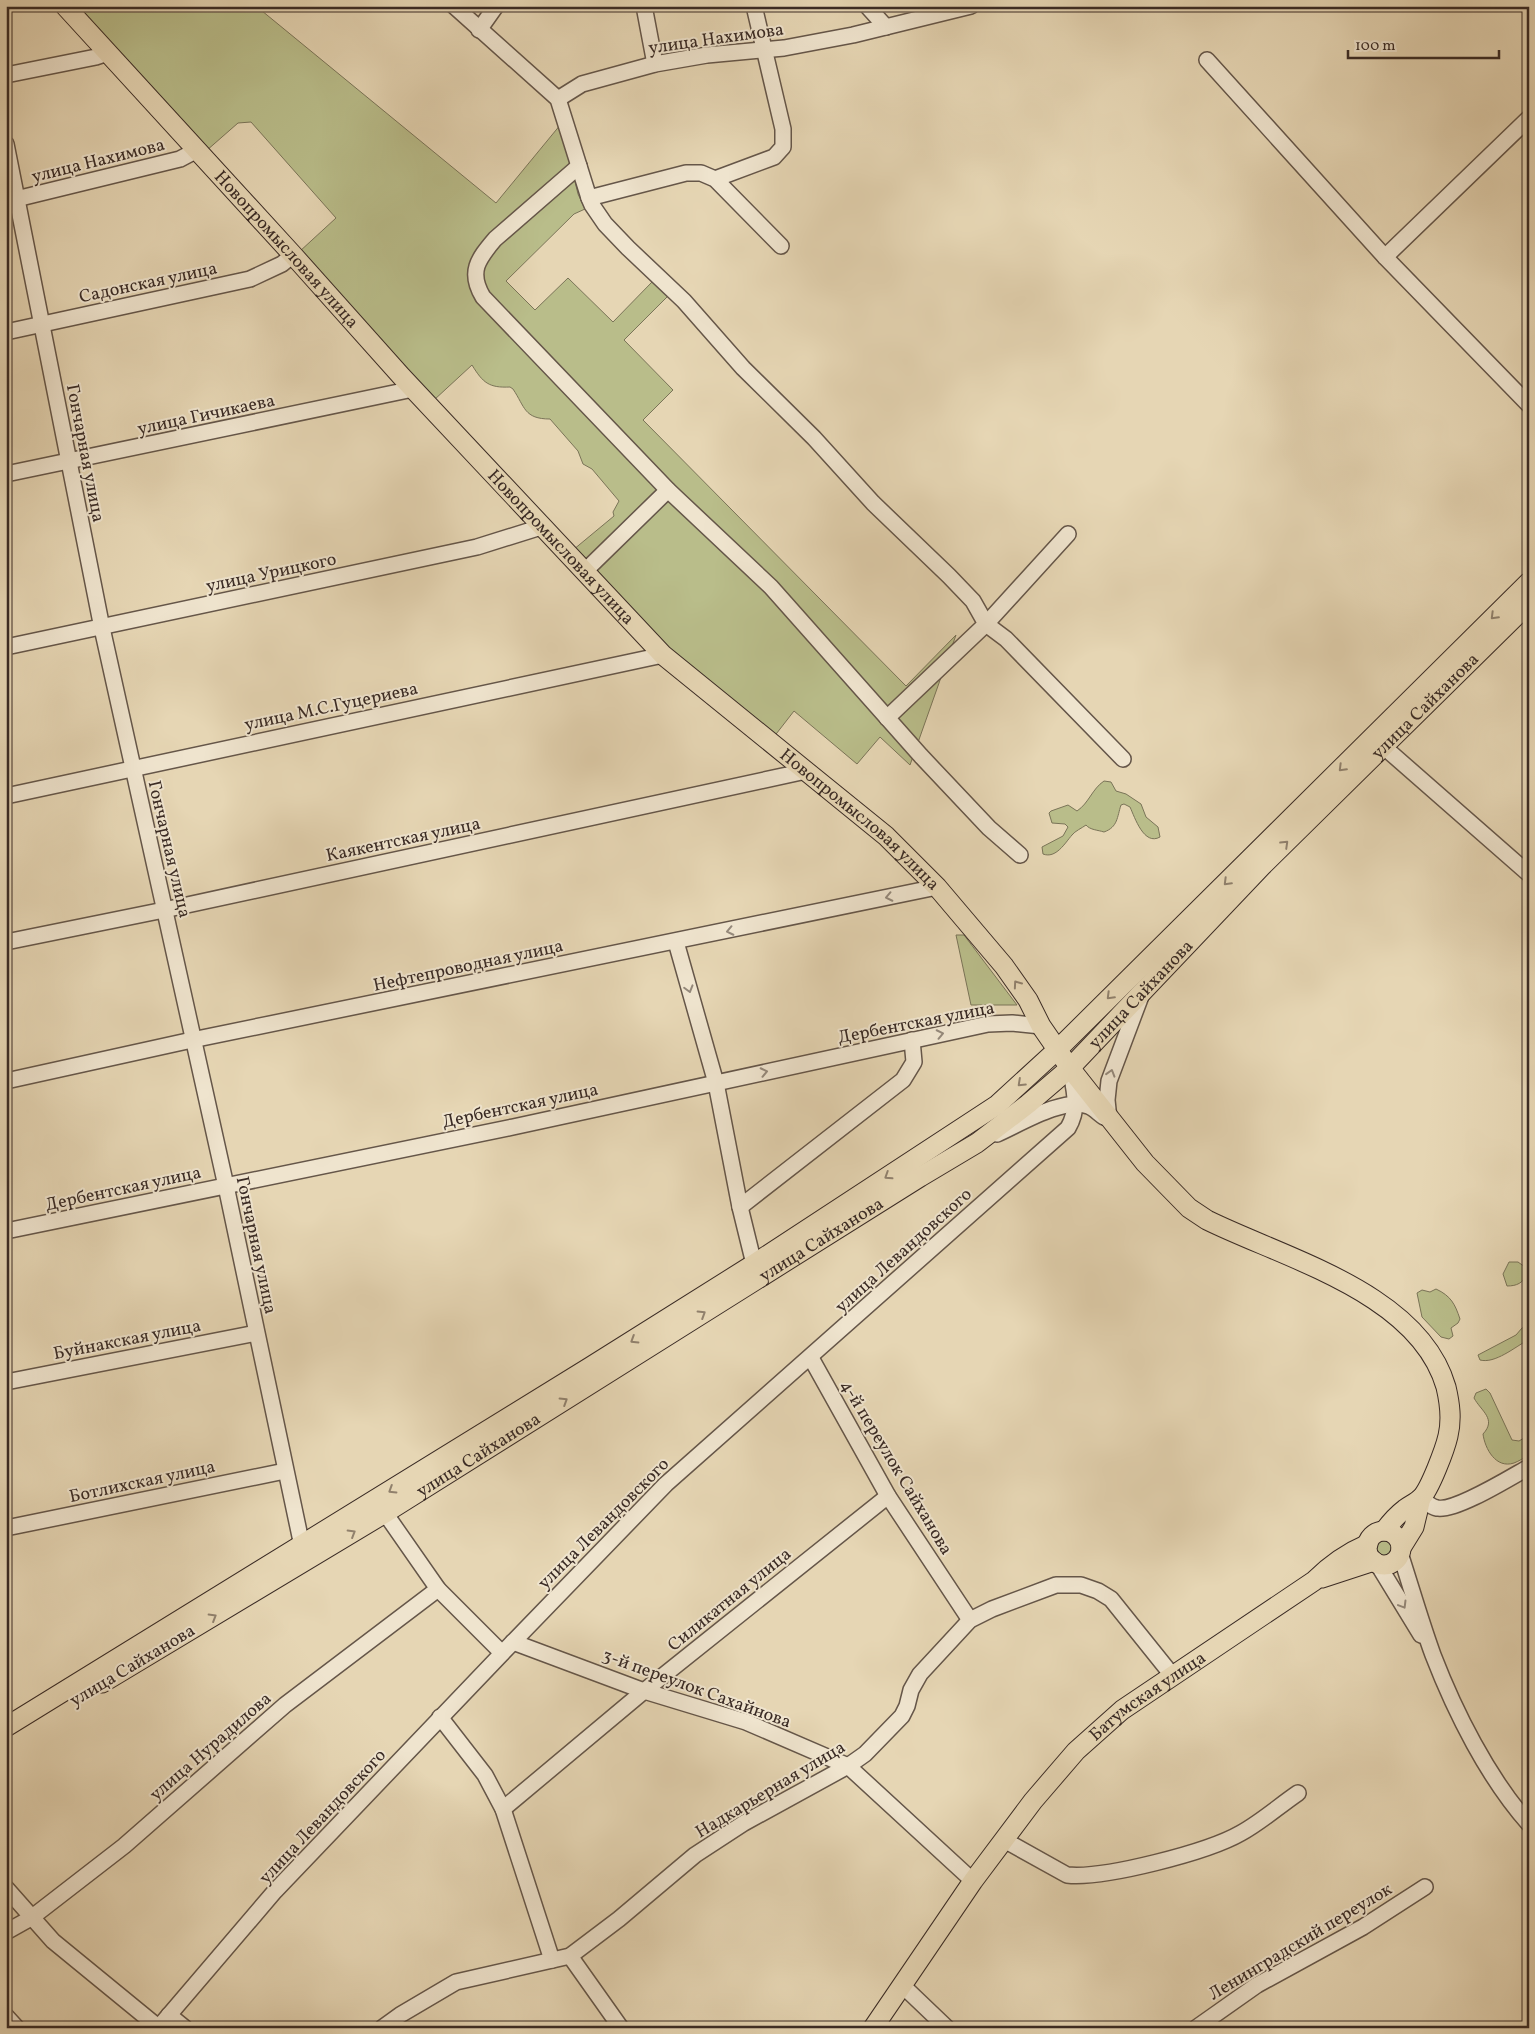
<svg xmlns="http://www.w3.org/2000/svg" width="1535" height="2034" font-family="Vollkorn,serif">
<rect width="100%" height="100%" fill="#e6d6b4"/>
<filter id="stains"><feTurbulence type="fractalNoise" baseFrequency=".004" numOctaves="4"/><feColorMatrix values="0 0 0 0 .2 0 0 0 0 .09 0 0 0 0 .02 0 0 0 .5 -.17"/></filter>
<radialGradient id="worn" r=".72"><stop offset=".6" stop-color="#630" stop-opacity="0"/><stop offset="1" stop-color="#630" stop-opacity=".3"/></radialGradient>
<g fill="#b9bd8a" stroke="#7a7458">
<path d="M73,6H256L496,203L561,124L578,194L585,209L574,214L506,281L535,310L568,278L613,322L652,282L669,295L624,340L673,390L643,420L906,686L956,635L910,765L880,737L857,764L794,711L773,738L665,648L573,550L614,516L613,512L619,501L592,469L583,464L578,451L550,419C524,419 525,407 513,389L510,387C489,388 483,383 472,365L434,400L299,252L336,218L251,122L238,123L206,151Z"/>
<path d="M1104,781L1111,782L1116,791L1126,794L1141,804L1146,817L1158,827L1160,837C1144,846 1135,818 1130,807L1124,804L1121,805C1117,817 1118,827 1104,832C1098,830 1090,830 1086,825C1082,828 1075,831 1072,835C1065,843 1056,859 1043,854L1042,847L1063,836L1068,827L1065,824L1052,823L1049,813L1051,811L1068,805L1077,811C1089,803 1092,789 1104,781Z"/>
<path d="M956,935H964L1017,1005H971Z"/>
<path d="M1509,1262H1518L1525,1267L1527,1274C1523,1283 1517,1286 1507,1286L1503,1274Z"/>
<path d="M1436,1289C1451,1296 1455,1304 1460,1319L1458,1323L1451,1328L1453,1336L1449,1339L1441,1337L1422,1317L1417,1293L1422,1290L1430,1292Z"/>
<path d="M1529,1325L1528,1340C1515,1347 1495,1364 1480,1360L1478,1355L1516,1335L1522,1328Z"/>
<path d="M1486,1389L1490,1393L1512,1440L1519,1441L1529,1435V1455C1524,1458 1519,1461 1514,1463C1496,1469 1485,1449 1483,1434C1497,1419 1481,1411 1474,1398L1476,1393Z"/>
<circle cx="1385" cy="1547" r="11"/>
</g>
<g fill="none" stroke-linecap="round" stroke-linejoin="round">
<defs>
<g id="minor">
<path d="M454,6L558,99L589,198L592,205L605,224L628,248L684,301L743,368L814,438L873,503L949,576L973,601L986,624L887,718"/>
<path d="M644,6L655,64"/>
<path d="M867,6L886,27"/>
<path d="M479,30L496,6"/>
<path d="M1207,60L1385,257L1529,405"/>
<path d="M6,75L96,57L108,53"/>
<path d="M558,99L582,84L655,64L707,55L784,48L853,35L971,6"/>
<path d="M6,144L102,628L226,1186L302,1546L306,1553"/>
<path d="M579,166L495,239C478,259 468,272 483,297L668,490L771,587L921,756L989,828L1020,855"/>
<path d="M715,179L774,157L783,147V129L754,6"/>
<path d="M589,198L686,173H701L715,179L781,246"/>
<path d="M8,201L180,159L197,150"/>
<path d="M1385,257L1529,118"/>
<path d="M6,332L250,279L282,264L293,255"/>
<path d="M6,474L413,389"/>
<path d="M1068,534L986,624L1006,639L1123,759"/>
<path d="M584,572L668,490"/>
<path d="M6,647L477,547L541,527"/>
<path d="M1376,740L1529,874"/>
<path d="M6,796L663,655"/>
<path d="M6,942L164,910L806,771"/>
<path d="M676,942L716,1083L740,1207L754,1264L759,1272"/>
<path d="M6,1081L192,1040L937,887"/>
<path d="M1109,1119L1107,1100L1109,1081L1141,996"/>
<path d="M997,1134C1020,1124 1063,1097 1088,1106C1094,1108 1099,1114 1104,1117"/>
<path d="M740,1207L903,1080L914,1062L912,1040"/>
<path d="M6,1231L513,1127L988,1024L1012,1023L1041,1026"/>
<path d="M811,1358L888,1496L970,1620"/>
<path d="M6,1382L256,1333"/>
<path d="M1421,1498C1426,1502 1431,1507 1437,1508C1455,1512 1511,1477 1529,1467"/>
<path d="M385,1513L438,1589L502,1653"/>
<path d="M6,1528L285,1471"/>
<path d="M1400,1553C1411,1587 1421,1622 1433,1655C1455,1712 1488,1778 1529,1824"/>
<path d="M1377,1563L1421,1635"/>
<path d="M513,1642L644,1691L746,1722L848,1766L973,1881"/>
<path d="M440,1717L485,1775L503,1809L552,1960"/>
<path d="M503,1809L644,1691L888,1496"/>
<path d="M1004,1840L1067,1875C1104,1879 1208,1852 1241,1833C1261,1822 1279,1806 1298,1793"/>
<path d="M6,1888L53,1941L158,2027"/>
<path d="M6,1932L31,1918L124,1846L285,1705L438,1589"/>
<path d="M570,1956L621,2028"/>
<path d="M902,1985L947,2028"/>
<path d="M169,2015L185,2028"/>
<path d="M6,2016L17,2028"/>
<path d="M158,2028L275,1891L513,1642L666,1484L1068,1128C1080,1108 1074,1089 1070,1068"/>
<path d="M382,2028L400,2015L456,1982L570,1956L619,1919L695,1855L744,1823L848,1766L865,1754L902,1716L907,1706L911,1690L920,1674L970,1620L992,1609L1056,1585H1081L1098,1591L1111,1599L1172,1675"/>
<path d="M1196,2028L1257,1985L1363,1927L1425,1887"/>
</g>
<g id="major">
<path id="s1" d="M65,6L293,255L402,377L663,655L886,836L937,887L1004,966L1028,1000L1041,1026L1070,1068L1145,1163L1189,1208L1207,1220C1286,1259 1419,1293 1446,1387C1450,1404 1452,1419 1448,1436C1445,1449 1430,1489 1421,1498C1416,1503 1410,1505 1405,1509C1397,1515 1390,1523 1384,1531"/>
<circle cx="1384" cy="1548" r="17"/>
<path d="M1401,1548L1414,1527L1421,1498"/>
<path d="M1322,1578L1374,1561"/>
<path id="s2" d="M102,1683L385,1513L920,1177L977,1143L1028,1104L1070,1068L1262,866L1529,603"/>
<path d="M6,1727L590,1367L754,1264L997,1105L1057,1050L1529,582"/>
<path id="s3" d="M873,2028L973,1881L1033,1801L1076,1751L1122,1710L1314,1581C1330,1565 1347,1553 1368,1544"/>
</g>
</defs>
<use href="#minor" stroke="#655649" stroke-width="18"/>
<use href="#major" stroke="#3a2b25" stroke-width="21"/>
<use href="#minor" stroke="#efe4ce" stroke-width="15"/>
<use href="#major" stroke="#e6d6b4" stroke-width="19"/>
</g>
<defs><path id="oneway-chevron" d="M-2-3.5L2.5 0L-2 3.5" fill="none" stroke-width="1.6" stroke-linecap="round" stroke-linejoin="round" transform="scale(1.25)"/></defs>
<g stroke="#90806c">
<use href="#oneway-chevron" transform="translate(1494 616) rotate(135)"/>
<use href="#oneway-chevron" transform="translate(1342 768) rotate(135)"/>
<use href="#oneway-chevron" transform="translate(1285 844) rotate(-44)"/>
<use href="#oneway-chevron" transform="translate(1227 882) rotate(135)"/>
<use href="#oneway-chevron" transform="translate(1017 984) rotate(-125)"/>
<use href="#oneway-chevron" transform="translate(1110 996) rotate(135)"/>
<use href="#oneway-chevron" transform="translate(1021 1083) rotate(137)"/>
<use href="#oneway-chevron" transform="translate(888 1176) rotate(147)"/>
<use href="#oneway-chevron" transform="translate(702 1314) rotate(-32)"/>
<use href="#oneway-chevron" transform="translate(634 1340) rotate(148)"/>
<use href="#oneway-chevron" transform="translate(564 1401) rotate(-32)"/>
<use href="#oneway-chevron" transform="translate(392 1490) rotate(148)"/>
<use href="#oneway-chevron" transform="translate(352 1533) rotate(-31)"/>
<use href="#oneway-chevron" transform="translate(213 1617) rotate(-31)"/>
</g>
<g stroke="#94887a">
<use href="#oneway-chevron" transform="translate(889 897) rotate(168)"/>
<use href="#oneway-chevron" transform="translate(730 931) rotate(168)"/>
<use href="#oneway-chevron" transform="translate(689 989) rotate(74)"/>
<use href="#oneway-chevron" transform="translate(940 1034) rotate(-12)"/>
<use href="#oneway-chevron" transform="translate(764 1072) rotate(-12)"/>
<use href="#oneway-chevron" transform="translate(1111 1073) rotate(-73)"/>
<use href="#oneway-chevron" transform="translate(1403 1605) rotate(59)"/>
</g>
<g text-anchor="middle" stroke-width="4" stroke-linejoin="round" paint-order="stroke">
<g font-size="18" fill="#3a2b25" stroke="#efe4ce">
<text transform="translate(716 38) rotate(-8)" y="6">улица Нахимова</text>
<text transform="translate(98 160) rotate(-14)" y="6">улица Нахимова</text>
<text dy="6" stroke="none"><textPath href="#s1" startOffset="329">Новопромысловая улица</textPath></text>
<text transform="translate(148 282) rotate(-12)" y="6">Садонская улица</text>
<text transform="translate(206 414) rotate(-12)" y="6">улица Гичикаева</text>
<text transform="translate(86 453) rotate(79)" y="6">Гончарная улица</text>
<text dy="6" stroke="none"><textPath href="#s1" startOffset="734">Новопромысловая улица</textPath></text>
<text transform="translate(271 572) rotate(-12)" y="6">улица Урицкого</text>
<text transform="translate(331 706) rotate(-12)" y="6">улица М.С.Гуцериева</text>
<text dy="6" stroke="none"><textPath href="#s2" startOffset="1655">улица Сайханова</textPath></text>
<text dy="6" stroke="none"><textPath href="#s1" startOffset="1139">Новопромысловая улица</textPath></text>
<text transform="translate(403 839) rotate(-12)" y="6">Каякентская улица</text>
<text transform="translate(170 849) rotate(77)" y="6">Гончарная улица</text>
<text transform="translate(468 965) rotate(-12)" y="6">Нефтепроводная улица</text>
<text dy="6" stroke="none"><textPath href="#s2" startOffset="1250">улица Сайханова</textPath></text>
<text transform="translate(916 1022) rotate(-11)" y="6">Дербентская улица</text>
<text transform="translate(520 1105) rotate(-12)" y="6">Дербентская улица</text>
<text transform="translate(123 1188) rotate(-12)" y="6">Дербентская улица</text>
<text dy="6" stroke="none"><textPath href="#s2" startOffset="845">улица Сайханова</textPath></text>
<text transform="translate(257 1245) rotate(78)" y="6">Гончарная улица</text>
<text transform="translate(903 1250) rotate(-42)" y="6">улица Левандовского</text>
<text transform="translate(127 1339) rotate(-11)" y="6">Буйнакская улица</text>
<text dy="6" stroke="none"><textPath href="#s2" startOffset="440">улица Сайханова</textPath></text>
<text transform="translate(897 1467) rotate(59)" y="6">4-й переулок Сайханова</text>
<text transform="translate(142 1481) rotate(-12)" y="6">Ботлихская улица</text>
<text transform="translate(603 1523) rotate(-45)" y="6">улица Левандовского</text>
<text transform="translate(729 1599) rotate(-39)" y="6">Силикатная улица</text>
<text transform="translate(132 1665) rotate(-31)" y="6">улица Сайханова</text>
<text transform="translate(697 1688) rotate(20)" y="6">3-й переулок Сахайнова</text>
<text dy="6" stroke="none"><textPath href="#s3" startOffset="434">Батумская улица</textPath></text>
<text transform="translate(210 1746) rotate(-41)" y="6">улица Нурадилова</text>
<text transform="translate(770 1789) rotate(-31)" y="6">Надкарьерная улица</text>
<text transform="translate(322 1816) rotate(-47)" y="6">улица Левандовского</text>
<text transform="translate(1300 1941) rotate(-31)" y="6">Ленинградский переулок</text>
</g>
</g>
<rect width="1535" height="2034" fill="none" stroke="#e6d6b4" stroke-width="25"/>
<rect x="8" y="8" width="1520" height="2019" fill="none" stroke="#3a2b25" stroke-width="2.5"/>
<rect x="12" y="12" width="1510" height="2009" fill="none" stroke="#3a2b25"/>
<path d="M1348 50v8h151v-8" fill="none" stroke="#3a2b25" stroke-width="2.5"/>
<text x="1355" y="50" font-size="15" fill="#3a2b25" stroke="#efe4ce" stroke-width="4" paint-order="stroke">100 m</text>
<rect width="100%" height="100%" filter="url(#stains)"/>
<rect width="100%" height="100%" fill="url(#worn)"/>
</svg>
